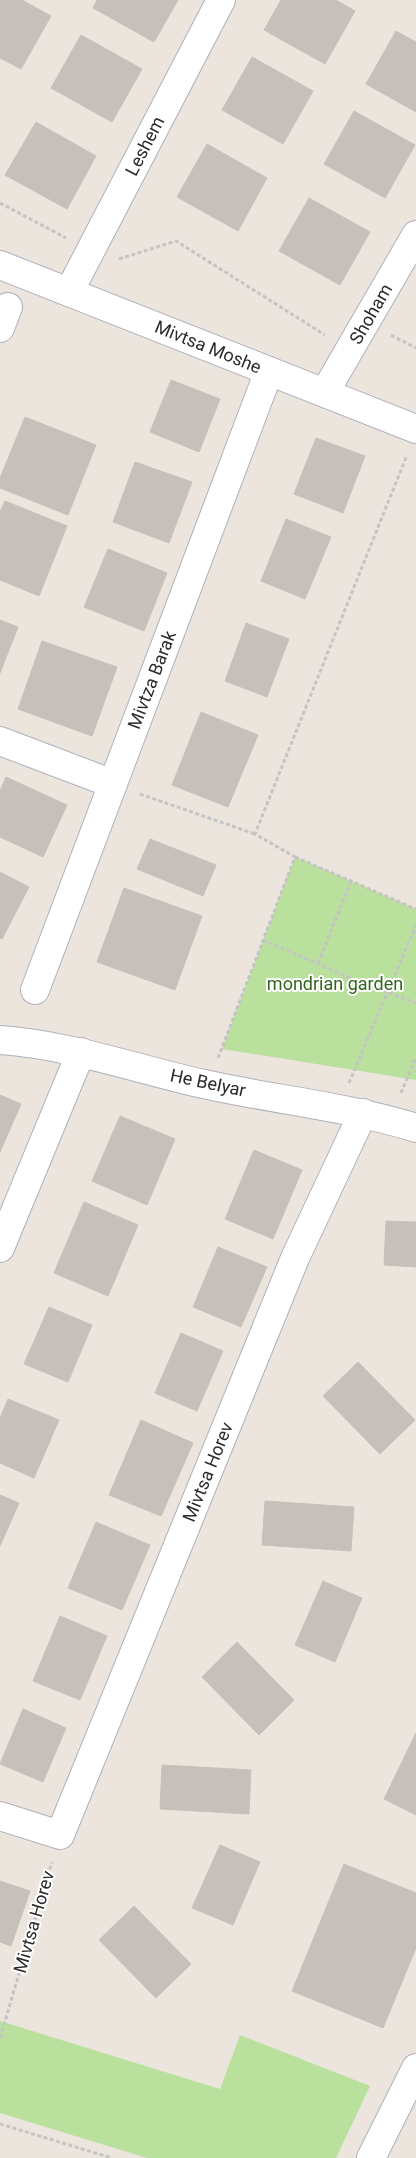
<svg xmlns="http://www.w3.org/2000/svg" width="416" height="2158" font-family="Roboto,sans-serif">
<rect width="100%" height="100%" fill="#ece5de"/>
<g fill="#b9e09d">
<path d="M295,857L416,909V1080L222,1049Z"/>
<path d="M0,2021L220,2089L240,2035L370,2086L336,2158H147L0,2113Z"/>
</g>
<g fill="#c5c0b9" stroke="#c8c1b7">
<path d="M0,0H22L51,16L21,69L0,58Z"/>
<path d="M97,0H178L154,42L93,8Z"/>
<path d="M281,0H336L355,11L325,64L264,30Z"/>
<path d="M396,31L416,42V112L366,84Z"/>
<path d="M81,35L142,69L112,122L51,88Z"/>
<path d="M252,57L313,91L283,144L222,110Z"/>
<path d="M354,111L415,145L385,198L324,164Z"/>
<path d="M36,122L96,156L67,209L5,175Z"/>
<path d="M207,144L267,178L238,231L177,197Z"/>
<path d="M309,198L370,232L340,285L279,251Z"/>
<path d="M171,380L220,399L199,452L150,432Z"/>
<path d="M25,417L96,445L68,515L0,488V478Z"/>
<path d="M316,438L365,456L343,513L294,494Z"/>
<path d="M135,462L192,482L169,543L113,522Z"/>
<path d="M5,501L67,526L39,596L0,580V512Z"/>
<path d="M286,519L331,537L305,599L261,581Z"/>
<path d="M108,549L167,573L144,631L84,607Z"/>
<path d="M0,620L18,627L0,673Z"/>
<path d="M246,623L289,639L267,697L225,681Z"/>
<path d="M42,641L117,667L92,736L18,709Z"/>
<path d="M201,712L258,735L228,807L172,785Z"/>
<path d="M6,777L67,805L43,857L0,837V791Z"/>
<path d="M150,839L216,865L203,896L137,869Z"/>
<path d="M0,872L29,887L2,939L0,938Z"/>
<path d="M124,888L202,916L175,990L97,962Z"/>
<path d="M0,1095L21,1104L0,1152Z"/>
<path d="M120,1116L175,1139L147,1205L92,1181Z"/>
<path d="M254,1150L302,1170L273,1239L225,1219Z"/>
<path d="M84,1202L138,1225L108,1296L54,1273Z"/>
<path d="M386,1221L416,1222V1267L384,1265Z"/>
<path d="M218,1247L267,1267L241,1327L193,1307Z"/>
<path d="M49,1307L92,1325L68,1382L24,1364Z"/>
<path d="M181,1333L223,1351L197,1411L155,1393Z"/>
<path d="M358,1362L415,1420L380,1454L323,1396Z"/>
<path d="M8,1399L59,1420L34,1478L0,1463V1418Z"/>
<path d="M141,1420L193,1443L161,1516L109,1495Z"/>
<path d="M0,1495L19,1503L0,1546Z"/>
<path d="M265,1501L354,1507L351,1551L262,1545Z"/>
<path d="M96,1522L150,1545L122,1610L68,1588Z"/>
<path d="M323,1581L362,1598L335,1662L295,1645Z"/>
<path d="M60,1616L107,1636L80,1700L33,1681Z"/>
<path d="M237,1642L294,1700L259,1735L202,1677Z"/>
<path d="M23,1709L66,1728L43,1782L0,1764Z"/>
<path d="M416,1733V1815L384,1799Z"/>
<path d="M162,1765L251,1770L249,1814L160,1809Z"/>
<path d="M220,1845L260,1862L233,1925L192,1908Z"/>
<path d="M344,1864L416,1893V1948L383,2028L292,1991Z"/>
<path d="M0,1881L30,1891L11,1946L0,1942Z"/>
<path d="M134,1906L191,1964L156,1998L99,1940Z"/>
</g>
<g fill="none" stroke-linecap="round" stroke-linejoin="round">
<defs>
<g id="minor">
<path d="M69,292L221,0"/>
<path d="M0,328L8,307"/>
<path d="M325,392L416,235"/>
<path d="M0,741L113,784"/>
<path d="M35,990L269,371"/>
<path d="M0,1248L81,1052"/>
<path d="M0,1816L60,1835L295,1258L363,1113"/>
</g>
<g id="tertiary">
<path d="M0,265L416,429"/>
<path d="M0,1040C70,1045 136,1069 204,1084C275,1100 346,1106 416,1128"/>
<path d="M371,2158L416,2068"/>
</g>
</defs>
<use href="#minor" stroke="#aeb1bb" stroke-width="30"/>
<use href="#tertiary" stroke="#aeb1bb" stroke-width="30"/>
<g stroke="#c4c4c4" stroke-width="3" stroke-dasharray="4 2.5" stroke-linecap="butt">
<path d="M0,203L66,238"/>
<path d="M119,259L176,241L325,335"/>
<path d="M391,335L416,348"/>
<path d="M140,794L255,834"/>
<path d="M295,857L416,909"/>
<path d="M263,940L355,980L416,1003"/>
<path d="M318,963L351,881"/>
<path d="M218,1058L295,857L255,834L407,455"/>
<path d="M349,1083L416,925"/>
<path d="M401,1093L416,1057"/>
<path d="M0,2038L52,1862"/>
<path d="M0,2124L112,2158"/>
</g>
<use href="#minor" stroke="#fff" stroke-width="28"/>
<use href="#tertiary" stroke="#fff" stroke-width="28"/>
</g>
<g text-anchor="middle" stroke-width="4" stroke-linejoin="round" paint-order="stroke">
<g font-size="18" fill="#2b2b2b" stroke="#fff">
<text transform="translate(145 146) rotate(-63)" y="6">Leshem</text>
<text transform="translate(371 314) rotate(-60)" y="6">Shoham</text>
<text transform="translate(208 347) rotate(22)" y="6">Mivtsa Moshe</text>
<text transform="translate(152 680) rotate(-69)" y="6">Mivtza Barak</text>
<text transform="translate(208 1083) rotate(12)" y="6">He BeIyar</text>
<text transform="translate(208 1472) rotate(-68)" y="6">Mivtsa Horev</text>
<text transform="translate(34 1922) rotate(-74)" y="6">Mivtsa Horev</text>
</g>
<g font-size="18" fill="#32661d" stroke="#fff">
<text x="335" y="990">mondrian garden</text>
</g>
</g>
</svg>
